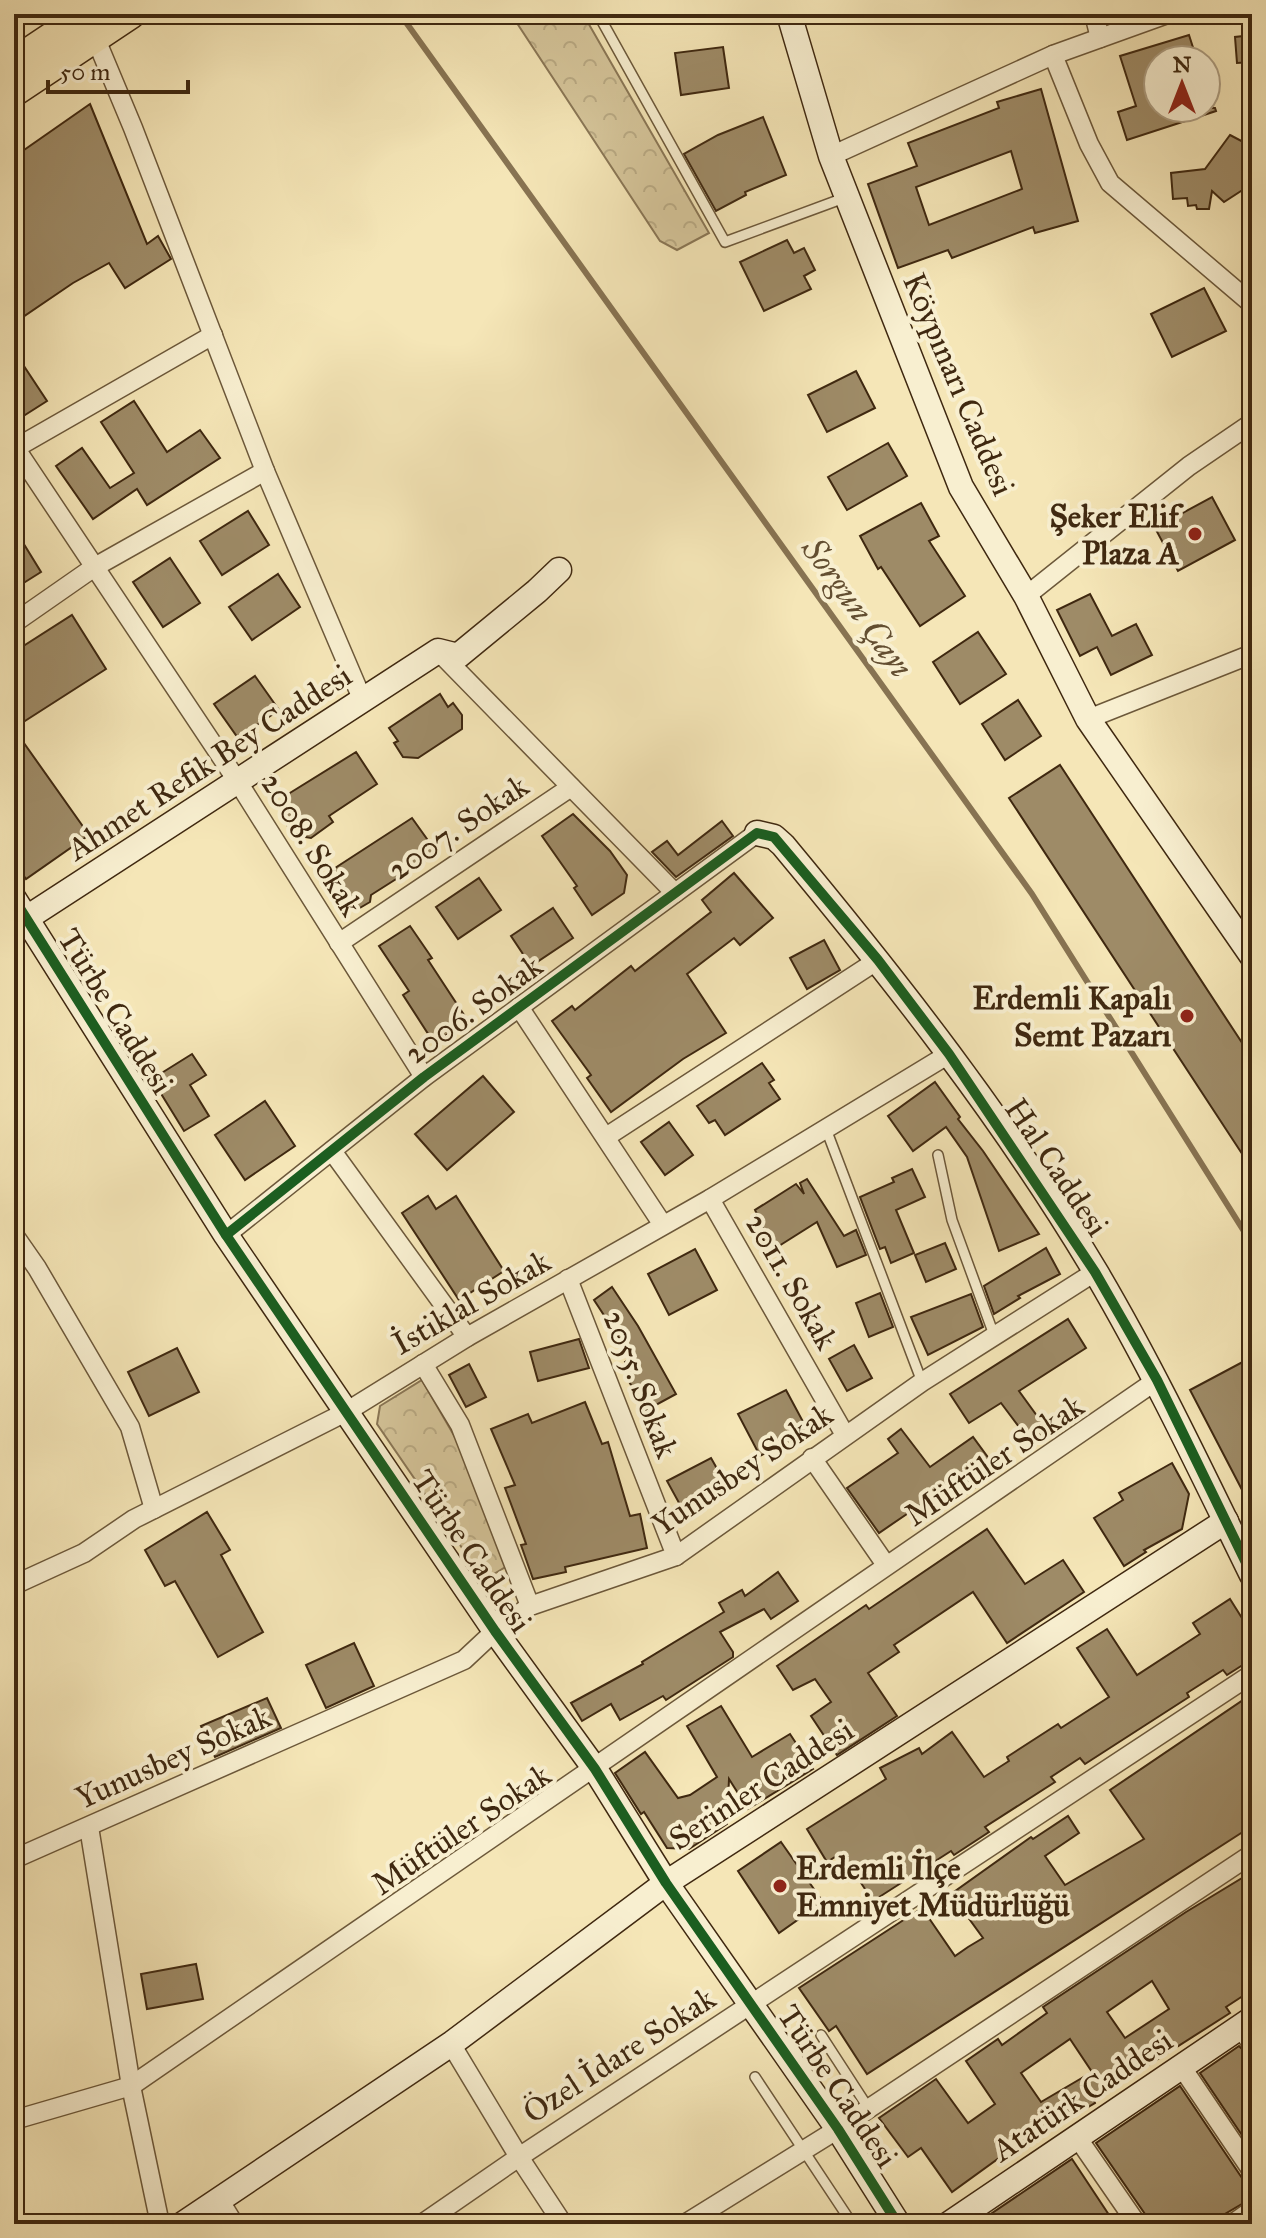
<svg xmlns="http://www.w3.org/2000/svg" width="1266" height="2238" font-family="'IM FELL Great Primer',serif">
<defs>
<pattern id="forest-crowns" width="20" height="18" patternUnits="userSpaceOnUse" patternTransform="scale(2)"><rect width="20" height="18" fill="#d6c69b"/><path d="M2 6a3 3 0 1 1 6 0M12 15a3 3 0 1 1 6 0" fill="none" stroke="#b9aa84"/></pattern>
</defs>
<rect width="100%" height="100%" fill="#f5e6b7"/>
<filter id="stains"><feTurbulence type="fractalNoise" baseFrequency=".0025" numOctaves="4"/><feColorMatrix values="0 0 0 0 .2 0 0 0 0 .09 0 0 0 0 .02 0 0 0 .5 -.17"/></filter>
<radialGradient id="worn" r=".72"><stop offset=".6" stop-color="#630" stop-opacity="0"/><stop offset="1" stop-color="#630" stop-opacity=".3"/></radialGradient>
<g fill="url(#forest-crowns)" stroke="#8a7756" stroke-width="2">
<path d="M511,14H583L709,233L677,250L660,241Z"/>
<path d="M422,1380L456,1439L507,1566L484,1580L377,1424L380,1406Z"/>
</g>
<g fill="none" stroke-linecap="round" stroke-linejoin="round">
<path stroke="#877352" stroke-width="6" d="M400,14L1032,894L1252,1244"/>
</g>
<g fill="#9e8b67" stroke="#3f2810" stroke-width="2" fill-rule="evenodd">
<path d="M1189,35L1197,60H1158V108H1215L1216,111L1127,140L1118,112L1136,106L1120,56Z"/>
<path d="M1252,35V62L1237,63L1235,37Z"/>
<path d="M723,47L729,88L681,95L675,53Z"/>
<path d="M1041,89L1078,221L1035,233L1033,227L952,258L948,250L898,268L868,184L917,166L908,143L999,108L997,102ZM1011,151L1022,189L929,225L916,187Z"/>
<path d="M90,104L147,244L158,236L171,259L125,288L109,263L73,283L14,323V157Z"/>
<path d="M763,117L786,175L745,192L746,195L716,211L684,154L718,135Z"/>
<path d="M1230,135L1251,146L1246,161L1252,164V179L1244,189L1224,202L1212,191L1209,209H1197L1196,205L1188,206L1187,198L1173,199L1171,173L1205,169Z"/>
<path d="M787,240L794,253L804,248L815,270L804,276L811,289L764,311L740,262Z"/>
<path d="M1204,288L1226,331L1172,357L1151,314Z"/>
<path d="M14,351L47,401L14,422Z"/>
<path d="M856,371L875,408L827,432L808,395Z"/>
<path d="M134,401L167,452L200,430L220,458L147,505L137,489L93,519L56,466L82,448L110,488L134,473L101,422Z"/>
<path d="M888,443L907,476L847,510L828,477Z"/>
<path d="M1212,497L1235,540L1178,571L1155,528Z"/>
<path d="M921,503L939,536L929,541L965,596L920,626L881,567L878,569L860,536Z"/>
<path d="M248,511L269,545L222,575L200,541Z"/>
<path d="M14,528L41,572L14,589Z"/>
<path d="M170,558L200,603L163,627L133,582Z"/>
<path d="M278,574L300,607L252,640L229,607Z"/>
<path d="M1090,594L1112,636L1136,624L1152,655L1111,675L1097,647L1080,656L1057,610Z"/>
<path d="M72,615L106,669L14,728V652Z"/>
<path d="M978,632L1006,674L960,704L933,662Z"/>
<path d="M255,676L279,710L238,738L214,704Z"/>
<path d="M440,694L448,707L453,703L462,715V729L418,758L403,757L394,743L398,741L389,728Z"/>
<path d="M1018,700L1041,736L1005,760L982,724Z"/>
<path d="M14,729L89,835L26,879L14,862Z"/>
<path d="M356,752L377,784L329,816L333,822L311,838L294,835L281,816L285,796Z"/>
<path d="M1060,765L1252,1058V1169L1009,798Z"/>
<path d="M573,814L610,851L627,875L624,893L592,915L574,888L577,886L542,836Z"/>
<path d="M412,818L437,853L371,895L370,902L358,909L332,870Z"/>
<path d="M722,821L733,836L676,877L652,852L667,841L678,855Z"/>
<path d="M734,873L773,918L740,945L734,938L687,974L726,1033L683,1059L611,1112L587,1078L591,1075L552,1021L572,1006L575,1010L631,966L635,971L711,912L702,900Z"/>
<path d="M479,878L501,910L458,939L436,907Z"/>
<path d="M553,908L573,938L531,966L511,936Z"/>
<path d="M410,926L432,958L428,960L468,1021L434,1043L403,995L409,991L379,946Z"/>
<path d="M824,940L840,970L807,989L790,958Z"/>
<path d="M192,1054L206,1075L190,1085L209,1116L184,1131L152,1079Z"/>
<path d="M762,1063L774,1080L769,1083L780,1099L725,1135L715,1120L709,1123L697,1106Z"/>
<path d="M483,1076L514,1112L447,1170L415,1134Z"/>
<path d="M935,1082L960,1117L958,1119L983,1151L1039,1234L999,1251L967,1157L946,1127L913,1151L888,1116Z"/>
<path d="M265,1101L295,1146L245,1180L215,1135Z"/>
<path d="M669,1122L693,1155L665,1175L641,1142Z"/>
<path d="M912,1169L925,1197L896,1210L914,1253L891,1263L885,1247L880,1249L860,1197L894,1182L892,1178Z"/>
<path d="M807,1179L844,1236L856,1230L866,1255L837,1267L817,1222L771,1251L760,1235L765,1232L755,1210L796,1184L804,1194L800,1183Z"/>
<path d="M428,1196L436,1209L456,1196L504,1271L459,1300L402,1213Z"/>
<path d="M945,1243L956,1269L926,1282L915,1255Z"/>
<path d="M1046,1248L1060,1274L1018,1296L1020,1298L994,1314L984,1286Z"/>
<path d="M695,1249L717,1290L669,1315L648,1274Z"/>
<path d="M612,1287L638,1326L676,1394L645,1411L625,1374L628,1373L625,1362L632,1358L594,1300Z"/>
<path d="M880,1293L893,1327L869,1337L856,1303Z"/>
<path d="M971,1294L983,1327L928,1355L911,1317Z"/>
<path d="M1068,1319L1086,1348L1019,1391L1048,1431L1031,1443L1001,1403L969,1423L950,1394Z"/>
<path d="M579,1339L589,1368L538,1381L530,1352Z"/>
<path d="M854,1345L872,1378L847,1391L829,1359Z"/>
<path d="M177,1348L199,1392L149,1416L128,1372Z"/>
<path d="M1252,1357V1509L1190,1390Z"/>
<path d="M469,1364L486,1397L466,1407L449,1375Z"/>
<path d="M786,1390L808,1431L760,1456L738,1414Z"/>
<path d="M585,1402L602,1444L608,1442L630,1516L640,1514L647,1548L565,1567L566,1572L533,1579L521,1545L526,1544L505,1488L515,1485L491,1429L528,1414L532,1423Z"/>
<path d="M901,1429L930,1467L973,1437L998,1471L963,1496L957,1487L931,1507L926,1501L879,1533L847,1488L898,1453L888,1439Z"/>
<path d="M711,1458L728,1488L684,1512L667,1481Z"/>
<path d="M1172,1463L1189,1494L1182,1529L1144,1550L1146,1552L1124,1566L1094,1518L1123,1500L1119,1493Z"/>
<path d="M207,1512L230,1550L221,1555L263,1632L218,1657L175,1581L165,1586L145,1550Z"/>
<path d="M987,1529L1025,1584L1063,1560L1084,1592L1007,1643L973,1592L894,1645L899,1652L868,1673L897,1716L837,1755L811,1716L831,1702L815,1679L793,1690L777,1666L866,1605L869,1609Z"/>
<path d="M778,1572L798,1601L771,1619L764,1609L720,1632L733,1652V1657L666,1700L663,1696L620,1720L611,1704L582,1721L571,1703L643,1664L642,1662L724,1612L719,1603L742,1590L745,1596Z"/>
<path d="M1230,1599L1252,1634V1659L1227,1675L1223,1670L1187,1693L1189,1697L1085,1764L1080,1758L1051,1777L1055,1782L985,1827L989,1832L954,1855L951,1851L873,1901L841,1853L827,1862L807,1829L886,1779L880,1768L919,1748L922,1754L952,1732L984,1777L1009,1761L1007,1757L1058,1724L1061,1728L1109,1697L1077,1648L1107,1629L1137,1675L1200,1634L1193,1623Z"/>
<path d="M354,1643L374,1686L326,1708L306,1665Z"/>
<path d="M1252,1694V1826L867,2074L836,2026L829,2031L799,1988L922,1908L955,1956L968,1947L983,1938L951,1894L1031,1837L1033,1839L1068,1816L1079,1833L1045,1856L1065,1885L1144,1839L1110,1790Z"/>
<path d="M267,1698L281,1728L215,1757L201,1726Z"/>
<path d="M721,1706L752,1757L790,1734L813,1769L748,1809L729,1779L727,1824L689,1849L667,1848L644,1812L641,1814L615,1773L645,1752L678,1798L690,1795L717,1777L687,1726Z"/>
<path d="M781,1842L823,1902L779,1933L738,1871Z"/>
<path d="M1252,1872V1990L1226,2007L1230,2013L1094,2100L1095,2103L1064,2121L1061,2117L1021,2142L952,2192L921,2148L908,2157L879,2118L936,2079L968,2123L995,2104L966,2061L998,2039L1002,2045L1047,2013L1043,2007L1186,1912ZM1152,1981L1169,2009L1125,2038L1107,2012ZM1070,2039L1092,2072L1041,2102L1021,2073Z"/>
<path d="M196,1964L203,1999L147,2009L141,1974Z"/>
<path d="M1239,2046L1252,2059V2150L1200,2073Z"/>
<path d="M1180,2086L1242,2178L1252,2183V2198L1225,2214L1220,2224H1149L1147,2217L1096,2143Z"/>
<path d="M1072,2159L1115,2224H976Z"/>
</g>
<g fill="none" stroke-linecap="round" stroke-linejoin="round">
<defs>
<g id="lane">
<path d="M598,14L725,242L844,198"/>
<path d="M826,1129L922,1382"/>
<path d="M938,1155L952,1220L994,1335"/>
<path d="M821,2035L869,2109"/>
<path d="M755,2077L851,2222"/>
</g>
<g id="street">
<path d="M1094,14L1100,38"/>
<path d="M95,37L133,128L265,471L363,701"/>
<path d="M1053,55L1089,144L1110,183L1252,304"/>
<path d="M831,156L1053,55L1167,14"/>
<path d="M14,446L238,782L424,1077"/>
<path d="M14,449L213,335"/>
<path d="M1026,596L1189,466L1252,423"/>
<path d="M14,623L93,568L265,471"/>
<path d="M438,651L675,893"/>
<path d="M1088,719L1252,654"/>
<path d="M339,943L571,787"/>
<path d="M519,1007L663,1225"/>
<path d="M606,1137L878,960"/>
<path d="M332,1151L467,1337"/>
<path d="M710,1199L845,1435"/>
<path d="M14,1235L37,1268L130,1427L154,1509"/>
<path d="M226,1235L424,1077L757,833"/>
<path d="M568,1279L676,1556"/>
<path d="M423,1364L460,1425L530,1606"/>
<path d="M812,1458L886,1565"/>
<path d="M14,1585L84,1553L134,1519L346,1412L467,1337L710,1199L949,1054"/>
<path d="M89,1827L131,2086L160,2224"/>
<path d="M14,1859L464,1660L495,1631L530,1606L676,1556L922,1382L1095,1272"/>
<path d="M1240,2027L1252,2044"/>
<path d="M451,2044L519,2157L563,2224"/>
<path d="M1181,2066L1252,2171"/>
<path d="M14,2120L131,2086L1157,1380"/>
<path d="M1077,2137L1137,2224"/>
<path d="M220,2201L234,2224"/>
<path d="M422,2224L519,2157L1252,1674"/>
<path d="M685,2224L838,2129L1252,1854"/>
<path d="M1232,2224L1252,2210"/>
</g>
<g id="secondary">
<path d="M789,14L831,156L961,487L1026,596L1088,719L1252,956"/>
<path d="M757,833L774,837L783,845C896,981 1006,1121 1097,1274C1154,1371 1202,1473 1252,1575"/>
<path d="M14,899L226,1235L495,1631L595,1769L666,1883L838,2129L898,2224"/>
<path d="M16,925L438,651L458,656L537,591L559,570"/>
<path d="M183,2224L451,2044L666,1883L1226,1521"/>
<path d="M949,2224L1252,2019"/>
</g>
<g id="primary">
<path d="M14,62L86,14"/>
<path d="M14,92L131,14"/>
</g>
</defs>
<use href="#lane" stroke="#6c583a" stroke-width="12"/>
<use href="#street" stroke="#6c583a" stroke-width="21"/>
<use href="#secondary" stroke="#3f2810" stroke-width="27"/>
<use href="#primary" stroke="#3f2810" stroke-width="31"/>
<use href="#lane" stroke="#f8efd0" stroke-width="9"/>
<use href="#street" stroke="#f8efd0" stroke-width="18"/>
<use href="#secondary" stroke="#f8efd0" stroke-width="24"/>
<use href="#primary" stroke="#f5e6b7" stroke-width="28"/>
<defs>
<g id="cycleway">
<path d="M14,899L226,1235L495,1631L595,1769L666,1883L838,2129L898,2224"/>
<path d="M226,1235L424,1077L757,833L774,837L878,960L949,1054L1095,1272L1157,1380L1252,1575"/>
</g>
</defs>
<use href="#cycleway" stroke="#f8efd0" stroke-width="15"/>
<use href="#cycleway" stroke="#1b5e20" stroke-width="10"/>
</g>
<g fill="#8f2418" stroke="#f8efd0" stroke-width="3">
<circle cx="1195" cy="534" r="8"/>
<circle cx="1187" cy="1016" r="8"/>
<circle cx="780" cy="1886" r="8"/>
</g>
<g text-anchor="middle" stroke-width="8" stroke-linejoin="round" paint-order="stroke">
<g font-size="32" fill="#3f2810" stroke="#f8efd0">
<text transform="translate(959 384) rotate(67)" y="11">Köypınarı Caddesi</text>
<text transform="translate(209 762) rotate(-33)" y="11">Ahmet Refik Bey Caddesi</text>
<text transform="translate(458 827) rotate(-34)" y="11">2007. Sokak</text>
<text transform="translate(312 844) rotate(58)" y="11">2008. Sokak</text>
<text transform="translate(473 1009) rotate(-36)" y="11">2006. Sokak</text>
<text transform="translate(116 1011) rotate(58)" y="11">Türbe Caddesi</text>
<text transform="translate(1057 1167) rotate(56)" y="11">Hal Caddesi</text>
<text transform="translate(792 1281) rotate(60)" y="11">2011. Sokak</text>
<text transform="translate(471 1302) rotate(-30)" y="11">İstiklal Sokak</text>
<text transform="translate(641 1384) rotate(69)" y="11">2055. Sokak</text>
<text transform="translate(994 1460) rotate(-34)" y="11">Müftüler Sokak</text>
<text transform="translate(742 1469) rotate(-34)" y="11">Yunusbey Sokak</text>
<text transform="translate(472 1551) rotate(56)" y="11">Türbe Caddesi</text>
<text transform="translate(173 1757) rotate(-24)" y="11">Yunusbey Sokak</text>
<text transform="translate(761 1784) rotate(-33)" y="11">Serinler Caddesi</text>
<text transform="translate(461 1829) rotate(-34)" y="11">Müftüler Sokak</text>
<text transform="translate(619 2055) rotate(-33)" y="11">Özel İdare Sokak</text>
<text transform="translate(838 2086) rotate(56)" y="11">Türbe Caddesi</text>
<text transform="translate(1082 2095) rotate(-34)" y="11">Atatürk Caddesi</text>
</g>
<g font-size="32" font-weight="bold" fill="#3f2810" stroke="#f8efd0" text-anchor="end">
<text x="1179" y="527">Şeker Elif<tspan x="1179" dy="37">Plaza A</tspan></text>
<text x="1171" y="1009">Erdemli Kapalı<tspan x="1171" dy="37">Semt Pazarı</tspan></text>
<text x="796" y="1879" text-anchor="start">Erdemli İlçe<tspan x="796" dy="37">Emniyet Müdürlüğü</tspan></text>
</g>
<g font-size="34" font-style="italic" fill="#634e31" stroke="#f8efd0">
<text transform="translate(858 607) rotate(54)" y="12">Sorgun Çayı</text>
</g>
</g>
<rect width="1266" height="2238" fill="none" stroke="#f5e6b7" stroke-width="48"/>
<rect x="16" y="16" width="1234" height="2206" fill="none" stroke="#3f2810" stroke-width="4"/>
<rect x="24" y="24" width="1218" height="2190" fill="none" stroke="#3f2810" stroke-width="2"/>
<g transform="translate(1182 84)"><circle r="38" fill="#f8efd0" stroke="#ae9f83" stroke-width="2"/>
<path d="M0-6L14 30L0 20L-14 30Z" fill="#8f2418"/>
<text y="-12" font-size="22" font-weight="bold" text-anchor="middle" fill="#3f2810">N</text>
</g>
<path d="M48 80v12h140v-12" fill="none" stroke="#3f2810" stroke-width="4"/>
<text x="60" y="80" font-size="24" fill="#3f2810" stroke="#f8efd0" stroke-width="6" paint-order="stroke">50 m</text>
<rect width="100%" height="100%" filter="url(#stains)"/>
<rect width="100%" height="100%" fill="url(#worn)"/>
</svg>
